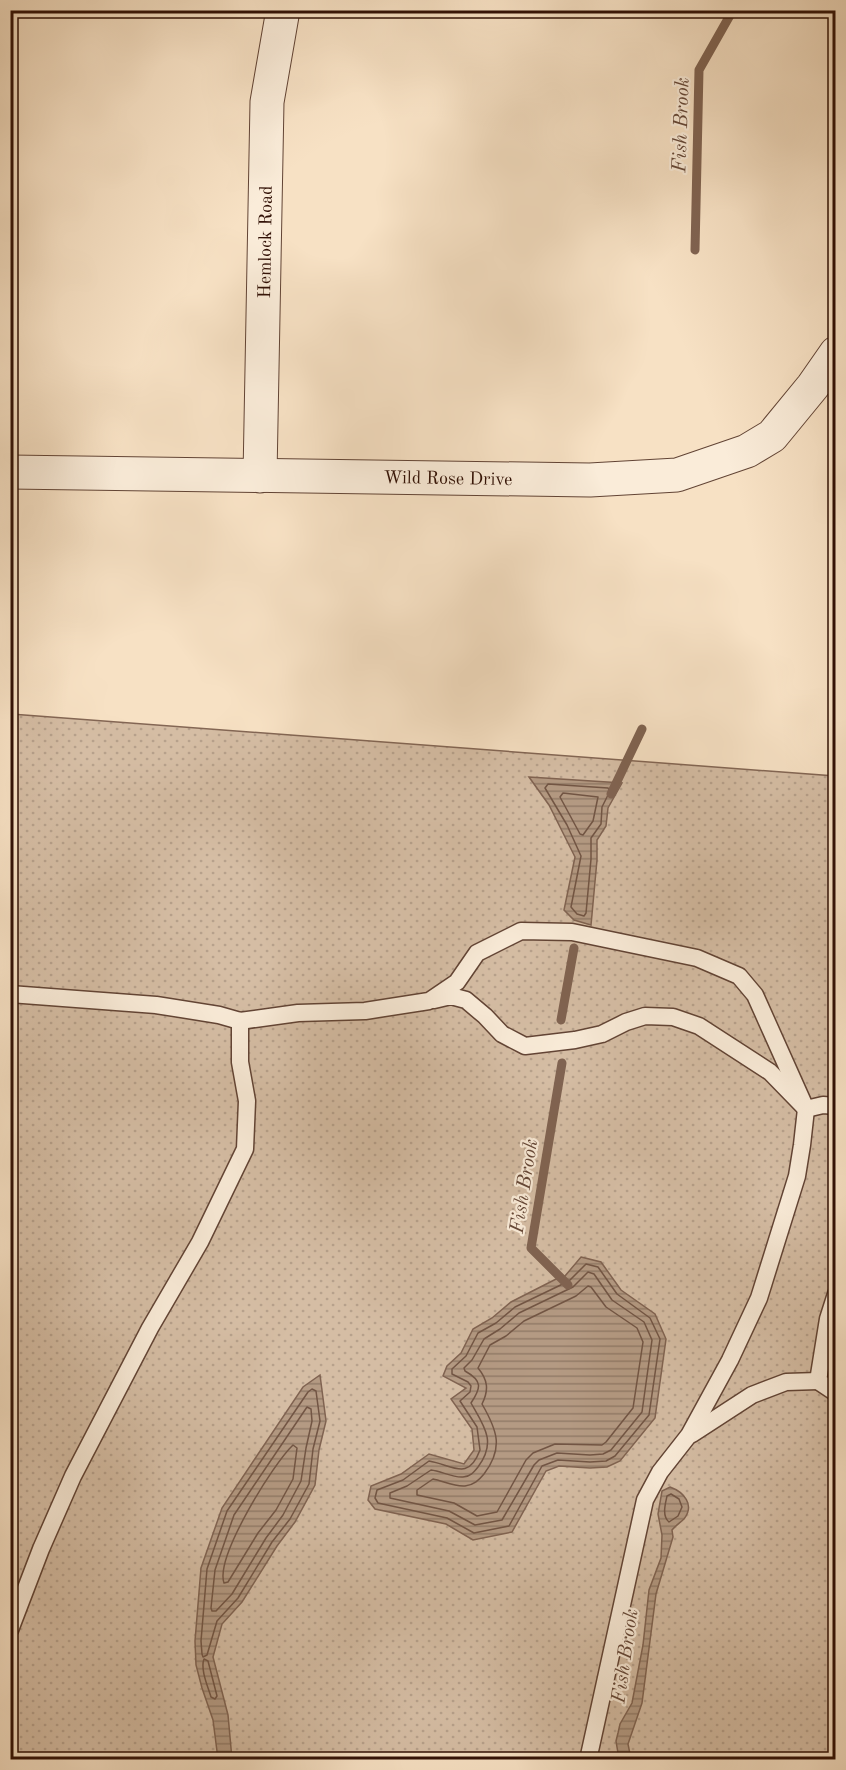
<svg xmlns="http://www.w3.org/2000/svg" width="846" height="1770" font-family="'Old Standard TT',serif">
<defs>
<pattern id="grass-dots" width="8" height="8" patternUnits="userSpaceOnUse" patternTransform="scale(1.5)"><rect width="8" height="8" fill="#d5bda4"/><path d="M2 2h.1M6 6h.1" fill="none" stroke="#b7a18c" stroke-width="1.8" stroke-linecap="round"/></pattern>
<pattern id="water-rules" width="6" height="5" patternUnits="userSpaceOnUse" patternTransform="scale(1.5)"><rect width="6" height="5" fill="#b49a83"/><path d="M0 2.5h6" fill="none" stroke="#937c69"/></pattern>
</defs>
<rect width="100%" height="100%" fill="#f7e1c4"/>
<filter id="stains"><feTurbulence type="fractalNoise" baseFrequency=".00333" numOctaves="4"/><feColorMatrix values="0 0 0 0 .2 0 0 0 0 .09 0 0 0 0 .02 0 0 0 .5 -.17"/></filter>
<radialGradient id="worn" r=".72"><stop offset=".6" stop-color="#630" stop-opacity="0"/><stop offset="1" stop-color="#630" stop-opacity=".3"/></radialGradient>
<path fill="url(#grass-dots)" stroke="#836654" stroke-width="1.5" d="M11,714L835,776V1759H11Z"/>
<g fill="url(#water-rules)" stroke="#806351" stroke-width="1.5">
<path d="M529,777L622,783L608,808L606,826L597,840V860L591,925L574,920L564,910L575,857L549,805Z"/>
<path d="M581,1257L601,1262L621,1290L655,1314L666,1339L655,1418L620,1461L607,1467L590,1468L559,1466L546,1471L512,1532L473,1540L446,1524L375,1509L368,1500L371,1486L401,1474L429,1454L464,1464L474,1450L472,1429L451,1399L466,1388L443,1376L447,1366L461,1353L473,1329L492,1318L511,1302L560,1277L565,1276Z"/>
<path d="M320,1375L326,1421L319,1450L315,1485L295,1522L277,1546L242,1602L222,1624L213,1657L228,1715L232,1759H218L213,1720L202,1688L196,1665L195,1641L201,1568L222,1508L303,1387Z"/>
<path d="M670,1487C684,1492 695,1505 684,1519C680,1523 676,1525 672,1530L673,1537L656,1594L642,1703L628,1744L631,1759H619L616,1741L618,1733L620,1724L632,1703L643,1645L649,1590L661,1558L662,1535L658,1514L662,1491Z"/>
</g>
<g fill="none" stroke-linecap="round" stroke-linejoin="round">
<g stroke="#725544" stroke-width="1.5">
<path d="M548,784L608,788L610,791L602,807L601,824L591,838V859L586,913L584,916L577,914L571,907L581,856L567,825L545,788Z"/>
<path d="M563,793L598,797L593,821L583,835L580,834L560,797Z"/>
<path d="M586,1264L598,1267L617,1294L650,1318L660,1339L649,1415L615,1456L606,1461L590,1462L558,1460L542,1466L509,1526L474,1533L447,1518L378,1503L375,1498L377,1490L403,1480L429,1461C453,1465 468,1482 480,1450L477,1427L460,1401L470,1392L471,1386L468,1382L452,1374V1369L466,1356L478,1333L496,1323L515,1307L569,1281Z"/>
<path d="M588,1272L594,1274L612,1300L644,1322L652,1340L642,1412L611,1450L603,1454L590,1455L557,1453L539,1460L534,1465L502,1520L475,1525L449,1511L390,1498V1493L407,1486L431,1470C441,1471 453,1478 463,1477C470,1477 474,1472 478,1467C497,1442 484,1426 471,1403C481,1388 483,1381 465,1371L464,1368L472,1360L484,1339L500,1329L519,1313L573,1287Z"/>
<path d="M588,1286L591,1287L606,1307L637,1328L643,1342L633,1408L606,1442L602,1445L555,1444L533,1453L526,1460L497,1512L477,1516L454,1503L417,1495V1490L433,1479C443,1481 455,1487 465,1486C474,1485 479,1480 484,1474C504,1448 497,1430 482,1404C489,1390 488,1380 478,1368L490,1345L506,1336L524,1321L576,1296Z"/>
<path d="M312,1389L316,1391L320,1421L313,1449L309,1484L290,1519L272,1542L238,1598L217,1621L207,1655L203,1657L202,1654L201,1641L207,1569L227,1511L308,1392Z"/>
<path d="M307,1407L311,1409L312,1421L306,1448L301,1481L283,1515L266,1538L232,1594L216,1611H212L211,1608L215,1570L234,1515Z"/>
<path d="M293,1445L297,1448L293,1479L276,1510L258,1533L228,1582L224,1583C215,1557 273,1464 293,1445Z"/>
<path d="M671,1494L679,1499L682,1507L678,1516L669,1522C662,1516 665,1505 667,1496Z"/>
<path d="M204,1659L208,1661L217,1696L215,1699L211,1697C208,1687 200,1669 204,1659Z"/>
</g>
<g stroke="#806351" stroke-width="9">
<path d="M695,250L699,70L733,10"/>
<path d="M611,794L642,729"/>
<path d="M561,1020L574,948"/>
<path d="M562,1063L531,1248L568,1285"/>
</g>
<defs>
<g id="lane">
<path d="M10,994L156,1005L219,1015L240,1021L298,1013L365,1011L429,1001L457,982L477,953L521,931L572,932L697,958L739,976L755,995L806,1109L802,1145L797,1176L759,1298L730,1360L689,1435L660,1472L645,1500L588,1760"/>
<path d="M434,1000L451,996L466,1000L485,1016L502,1034L525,1046L575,1040L602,1034L626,1022L645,1016L673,1017L699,1026L770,1072L806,1109L823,1105L836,1106"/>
<path d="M836,1294L828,1319L818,1381L836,1393"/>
<path d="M692,1434L752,1395L786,1382L818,1381"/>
<path d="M10,1630L41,1549L73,1476L150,1328L200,1242L245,1149L247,1101L240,1062V1021"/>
</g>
<g id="street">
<path d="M10,472L590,480L677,475L747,451L772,436L813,386L836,353"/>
<path d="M260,476L267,102L283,10"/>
</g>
</defs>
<use href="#lane" stroke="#624435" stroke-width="19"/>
<use href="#street" stroke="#624435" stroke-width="35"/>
<use href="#lane" stroke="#faecd9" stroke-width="16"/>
<use href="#street" stroke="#faecd9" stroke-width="33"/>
</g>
<g text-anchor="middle" stroke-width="4.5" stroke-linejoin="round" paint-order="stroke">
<g font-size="18" fill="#311005" stroke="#faecd9">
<text transform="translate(265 242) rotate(-89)" y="6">Hemlock Road</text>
<text transform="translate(448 478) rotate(1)" y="6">Wild Rose Drive</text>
</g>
<g font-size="20" font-style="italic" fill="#654737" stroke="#faecd9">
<text transform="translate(680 125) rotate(-88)" y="7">Fish Brook</text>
<text transform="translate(523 1186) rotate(-81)" y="7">Fish Brook</text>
<text transform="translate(624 1656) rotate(-82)" y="7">Fish Brook</text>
</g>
</g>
<rect width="846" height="1770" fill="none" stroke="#f7e1c4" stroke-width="36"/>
<rect x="12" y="12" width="822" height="1746" fill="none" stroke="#311005" stroke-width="3"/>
<rect x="18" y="18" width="810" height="1734" fill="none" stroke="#311005" stroke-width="1.5"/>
<rect width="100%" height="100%" filter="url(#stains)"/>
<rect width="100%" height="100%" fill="url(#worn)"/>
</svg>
